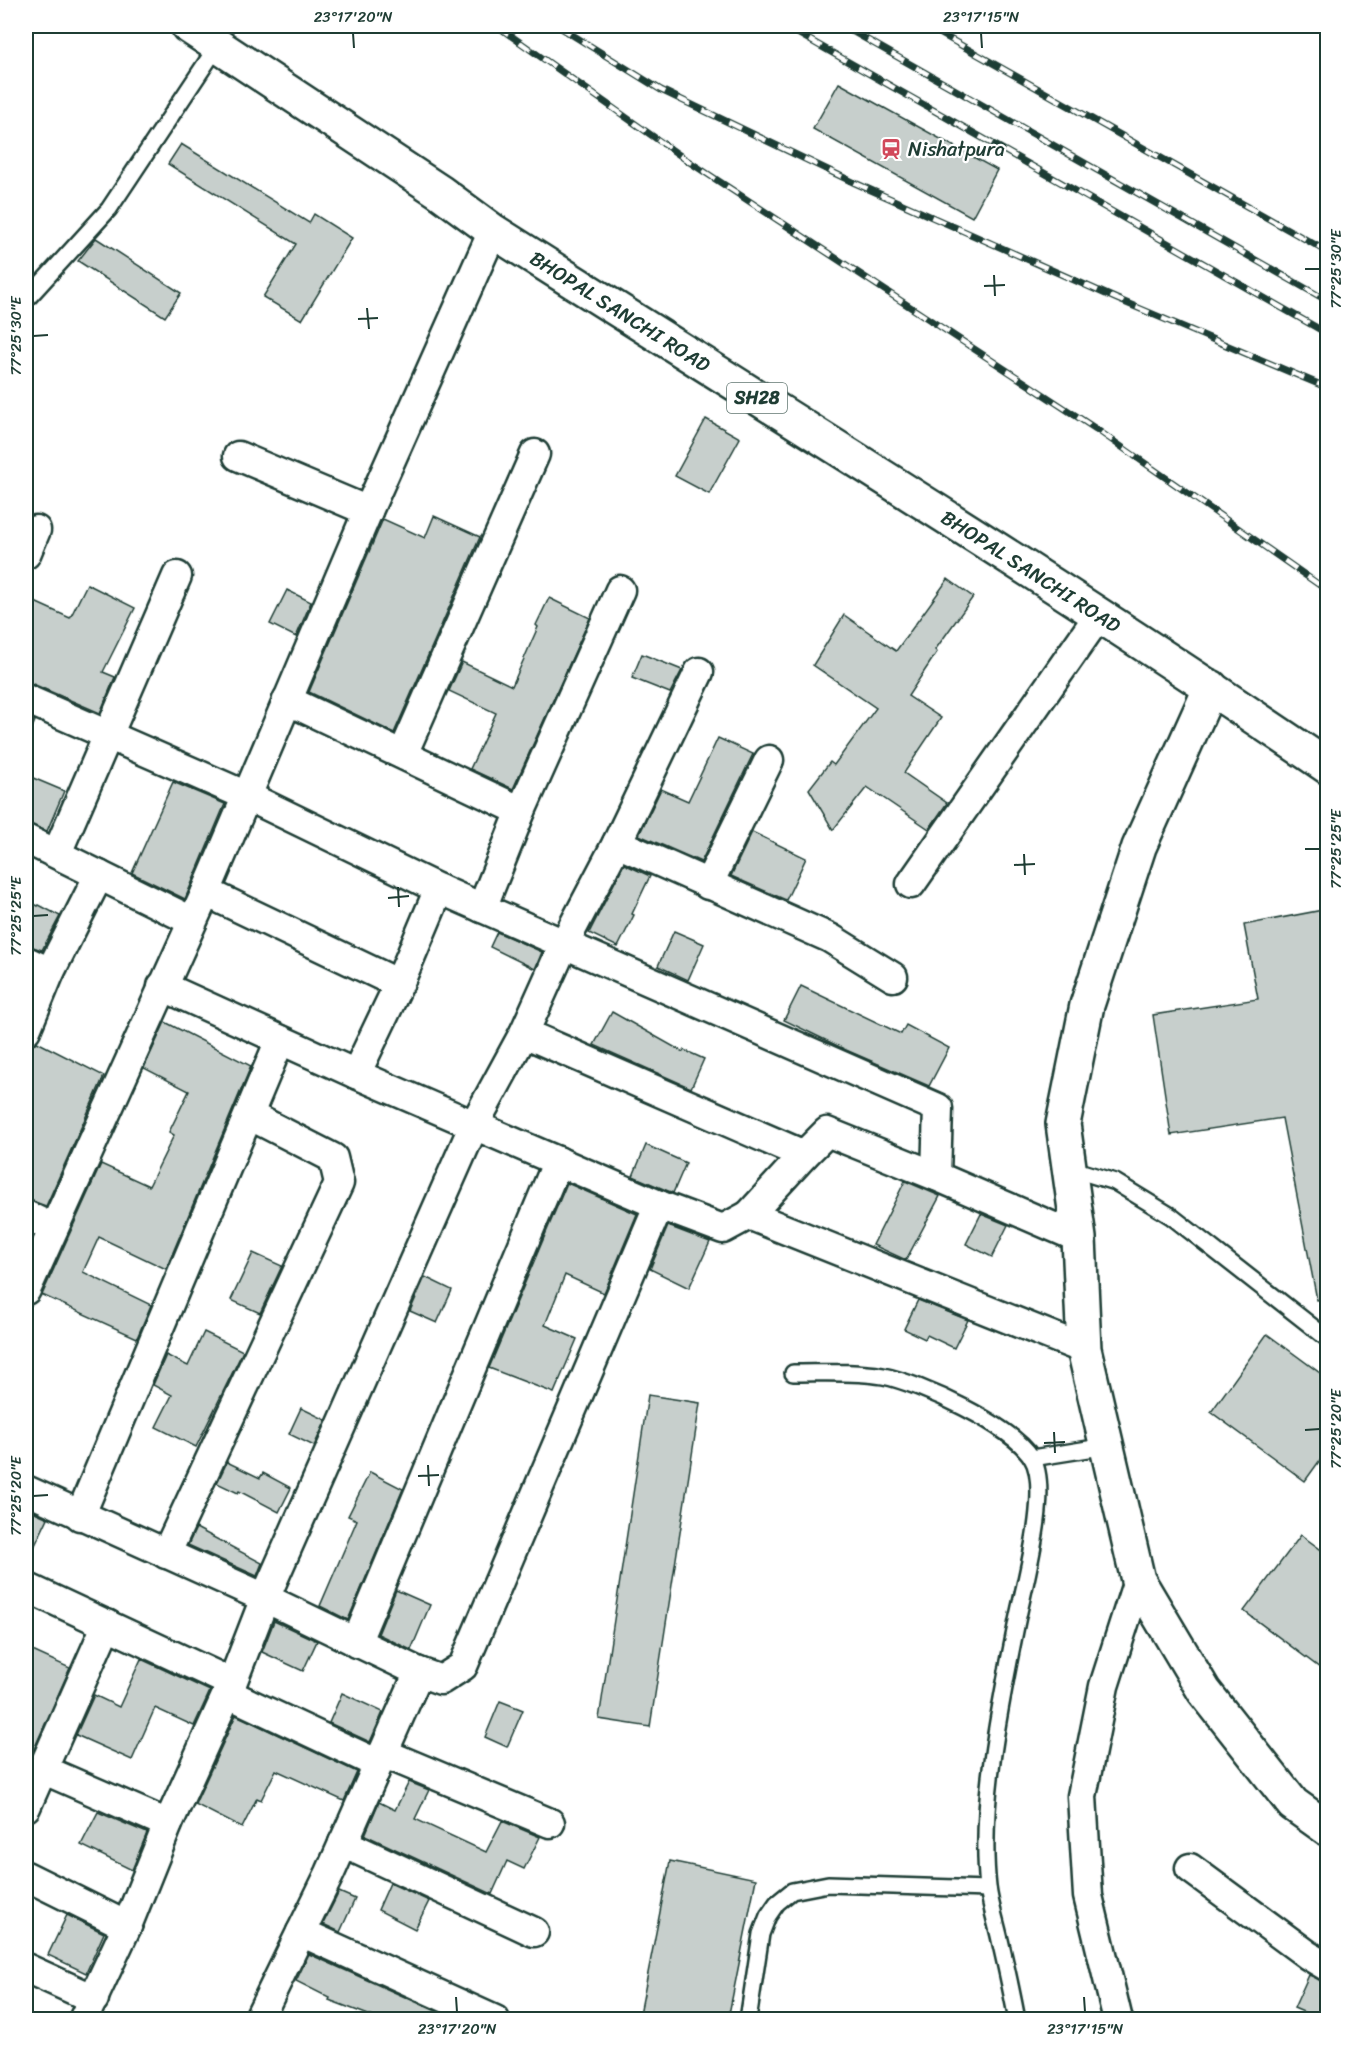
<svg xmlns="http://www.w3.org/2000/svg" width="1353" height="2045" font-family="Sriracha,sans-serif">
<rect width="100%" height="100%" fill="#fff"/>
<filter id="ink" filterUnits="userSpaceOnUse"><feTurbulence type="fractalNoise" baseFrequency=".0167" numOctaves="2"/><feDisplacementMap in="SourceGraphic" scale="12" xChannelSelector="R" yChannelSelector="G"/><feConvolveMatrix kernelMatrix="1 2 1 2 8 2 1 2 1" color-interpolation-filters="sRGB"/></filter>
<g filter="url(#ink)">
<g fill="#c7cfcc" stroke="#1f3d34" stroke-width="1.5">
<path d="M839,83L997,170L972,217L813,129Z"/>
<path d="M181,144L309,223L314,214L352,238L302,320L263,297L296,244L168,164Z"/>
<path d="M96,238L181,293L165,317L78,261Z"/>
<path d="M706,419L740,438L709,494L675,476Z"/>
<path d="M434,516L480,537L394,733L309,692L383,519L425,538Z"/>
<path d="M948,579L973,597L935,650L937,652L908,696L941,718L904,773L947,803L929,829L867,787L833,830L809,789L830,762L834,765L876,708L813,665L844,615L896,651Z"/>
<path d="M87,584L135,608L103,672L115,677L100,713L33,684L26,683V598L70,618Z"/>
<path d="M287,590L311,602L296,637L270,624Z"/>
<path d="M549,598L590,618L513,789L470,769L496,713L449,691L462,662L512,686L538,627L536,625Z"/>
<path d="M642,654L682,670L670,693L632,678Z"/>
<path d="M26,717L35,721L26,742Z"/>
<path d="M718,738L753,754L701,862L639,835L661,789L688,801Z"/>
<path d="M26,775L64,791L47,831L26,823Z"/>
<path d="M173,782L225,804L185,899L132,873Z"/>
<path d="M752,832L806,858L786,900L731,876Z"/>
<path d="M624,864L650,876L632,914L634,915L618,947L589,933Z"/>
<path d="M26,900L38,906L39,905L60,916L42,950L26,945Z"/>
<path d="M1328,909V1299L1317,1300L1282,1118L1171,1135L1153,1015L1258,999L1244,925Z"/>
<path d="M674,931L704,944L688,980L658,966Z"/>
<path d="M497,932L542,952L535,969L490,947Z"/>
<path d="M801,986L901,1034L906,1025L949,1048L929,1086L846,1050L784,1020Z"/>
<path d="M612,1012L683,1052L684,1050L704,1059L691,1088L594,1045Z"/>
<path d="M165,1022L251,1066L166,1269L99,1237L83,1272L151,1305L137,1338L42,1295L101,1164L149,1186L174,1135L169,1132L189,1091L144,1068Z"/>
<path d="M37,1042L104,1076L46,1206L26,1199V1046Z"/>
<path d="M646,1145L686,1163L673,1193L633,1176Z"/>
<path d="M905,1181L940,1196L906,1260L873,1245Z"/>
<path d="M567,1183L637,1214L604,1293L565,1275L545,1325L577,1339L554,1393L489,1368Z"/>
<path d="M981,1214L1008,1225L992,1257L966,1244Z"/>
<path d="M668,1226L710,1242L689,1288L650,1269Z"/>
<path d="M253,1253L282,1266L260,1313L231,1300Z"/>
<path d="M425,1277L452,1290L437,1323L410,1311Z"/>
<path d="M918,1300L968,1320L954,1348L927,1335L925,1339L904,1329Z"/>
<path d="M204,1332L243,1351L196,1447L156,1427L172,1395L153,1385L166,1355L188,1366Z"/>
<path d="M1267,1334L1328,1379V1449L1305,1481L1211,1412Z"/>
<path d="M648,1395L700,1403L650,1727L599,1719Z"/>
<path d="M301,1408L326,1420L314,1446L289,1434Z"/>
<path d="M227,1462L260,1478L263,1473L291,1488L279,1512L239,1491L238,1493L217,1483Z"/>
<path d="M370,1472L403,1489L348,1620L320,1606L357,1520L348,1516Z"/>
<path d="M26,1508L48,1518L26,1564Z"/>
<path d="M196,1528L262,1563L257,1576L188,1545Z"/>
<path d="M1301,1535L1328,1555V1674L1244,1611Z"/>
<path d="M396,1590L430,1605L411,1650L378,1634Z"/>
<path d="M274,1621L317,1641L303,1671L262,1652Z"/>
<path d="M26,1648L70,1668L26,1767Z"/>
<path d="M141,1659L210,1691L194,1726L155,1708L132,1760L76,1735L94,1695L119,1707Z"/>
<path d="M342,1693L383,1712L370,1742L329,1723Z"/>
<path d="M500,1701L523,1710L507,1747L485,1737Z"/>
<path d="M236,1715L357,1772L344,1801L276,1770L261,1800L257,1798L242,1828L195,1804Z"/>
<path d="M409,1782L429,1790L415,1819L486,1852L502,1821L540,1837L524,1869L507,1861L492,1894L365,1835L379,1802L395,1810Z"/>
<path d="M98,1812L147,1833L132,1870L81,1845Z"/>
<path d="M670,1861L756,1879L728,2019H639Z"/>
<path d="M390,1883L429,1901L415,1929L378,1910Z"/>
<path d="M339,1892L355,1899L340,1932L323,1924Z"/>
<path d="M67,1915L104,1933L86,1973L48,1955Z"/>
<path d="M309,1954L454,2019H379L329,2000L330,1998L296,1981Z"/>
<path d="M1309,1975L1328,1983V2019H1320L1294,2008Z"/>
</g>
<g fill="none" stroke-linecap="round" stroke-linejoin="round">
<defs>
<g id="service">
<path d="M26,300L109,209L218,45"/>
<path d="M1069,1168L1115,1182L1171,1216L1328,1339"/>
<path d="M793,1373C823,1373 854,1371 883,1376C920,1383 1013,1426 1032,1458C1052,1490 1023,1588 1016,1626C1000,1706 979,1806 988,1887C990,1904 996,1922 1000,1940C1006,1966 1012,1993 1017,2020"/>
<path d="M1032,1458L1107,1446"/>
<path d="M748,2020L761,1934L768,1916L777,1903L792,1891L828,1884L988,1889"/>
</g>
<g id="minor">
<path d="M238,456L368,511"/>
<path d="M26,554L36,530"/>
<path d="M26,699L247,796L439,889L938,1108L936,1176"/>
<path d="M287,700L521,811"/>
<path d="M403,754L535,454"/>
<path d="M26,839L192,921"/>
<path d="M617,843L830,938L893,977"/>
<path d="M57,853L177,576"/>
<path d="M911,884L1099,615"/>
<path d="M708,885L769,760"/>
<path d="M206,892L399,984"/>
<path d="M482,908L521,811L620,590"/>
<path d="M26,961L50,972"/>
<path d="M162,986L356,1074L659,1205L723,1229L749,1215L1084,1349"/>
<path d="M26,1030L50,972L99,875"/>
<path d="M524,1033L804,1155L827,1132L936,1176L1079,1238"/>
<path d="M356,1074L399,984L439,889"/>
<path d="M26,1215L53,1228"/>
<path d="M749,1215L804,1155"/>
<path d="M26,1290L206,892L368,511L493,231"/>
<path d="M26,1490L265,1598L419,1672L441,1680L463,1666L659,1205"/>
<path d="M80,1516L280,1040"/>
<path d="M166,1554L339,1183L333,1158L249,1115"/>
<path d="M26,1587L232,1683"/>
<path d="M356,1643L558,1161"/>
<path d="M227,1693L378,1764"/>
<path d="M383,1753L550,1823"/>
<path d="M42,1769L168,1824"/>
<path d="M26,1807L107,1624"/>
<path d="M343,1843L534,1932"/>
<path d="M1190,1868L1308,1955L1328,1967"/>
<path d="M26,1876L127,1926"/>
<path d="M301,1932L495,2020"/>
<path d="M26,1968L94,1999"/>
<path d="M83,2020L127,1926L168,1824L232,1683L265,1598L474,1125L524,1033L564,944L617,843L699,672"/>
<path d="M258,2020L330,1873L419,1672"/>
<path d="M1118,2020L1088,1896L1082,1796L1104,1686L1138,1580"/>
</g>
<path id="tertiary" d="M1211,687L1139,847L1087,1005L1063,1124L1079,1238L1084,1349L1138,1580L1204,1691L1293,1804L1328,1829"/>
<g id="primary">
<path id="s1" d="M188,26L440,192L493,231C772,408 1055,581 1328,767"/>
</g>
</defs>
<use href="#service" stroke="#1f3d34" stroke-width="20"/>
<use href="#minor" stroke="#1f3d34" stroke-width="33"/>
<use href="#tertiary" stroke="#1f3d34" stroke-width="38"/>
<use href="#primary" stroke="#1f3d34" stroke-width="38"/>
<use href="#service" stroke="#fff" stroke-width="15"/>
<use href="#minor" stroke="#fff" stroke-width="28"/>
<use href="#tertiary" stroke="#fff" stroke-width="33"/>
<use href="#primary" stroke="#fff" stroke-width="33"/>
<defs>
<g id="rail">
<path d="M497,26L685,159L1096,429L1328,591"/>
<path d="M558,26L661,90L855,183L1117,299L1328,388"/>
<path d="M785,26L1328,334"/>
<path d="M843,26L1328,301"/>
<path d="M927,26L1328,252"/>
</g>
</defs>
<use href="#rail" stroke="#1f3d34" stroke-width="7"/>
<use href="#rail" stroke="#fff" stroke-width="4.5" stroke-dasharray="14" stroke-linecap="butt"/>
</g>
</g>
<path fill="none" stroke="#1f3d34" stroke-width="2" d="M353,33L354,48M981,33L982,48M1305,269H1320M994,275L995,296M984,286L1005,285M367,308L369,329M358,319L378,318M33,336L48,335M1305,849H1320M1024,854L1025,875M1014,865L1035,864M398,887L399,907M388,898L409,896M33,916L48,915M1305,1430L1320,1429M1054,1432L1055,1453M1044,1443L1065,1442M428,1465L429,1486M418,1476L439,1475M33,1496L48,1495M456,1997L457,2012M1084,1997L1085,2012"/>
<defs>
<symbol id="station-bare" viewBox="-9 -9 18 18"><path d="M-3-6H3Q5-6 5-4V2Q5 4 3 4L4.5 6H3L1.5 4h-3L-3 6H-4.5L-3 4Q-5 4-5 2V-4Q-5-6-3-6ZM-3.5-4v3h7v-3ZM-3.5 1v1.5H-2V1ZM2 1v1.5H3.5V1Z" fill="#d1495b" stroke="#fff" stroke-width="2.5" paint-order="stroke"/></symbol>
</defs>
<g fill-rule="evenodd">
<use href="#station-bare" x="876" y="134" width="30" height="30"/>
</g>
<g text-anchor="middle" stroke-width="4.5" stroke-linejoin="round" paint-order="stroke">
<rect fill="#fff" stroke="#627771" stroke-width="1.5" x="727" y="383" width="60" height="30" rx="4.5"/>
<g font-size="18" font-weight="bold" fill="#1f3d34">
<text x="757" y="404">SH28</text>
</g>
<g font-size="20" fill="#1f3d34" stroke="#fff" text-anchor="start">
<text x="908" y="156">Nishatpura</text>
</g>
<g font-size="20" fill="#1f3d34" stroke="#fff">
<text dy="7" stroke="none"><textPath href="#s1" startOffset="518">BHOPAL SANCHI ROAD</textPath></text>
<text dy="7" stroke="none"><textPath href="#s1" startOffset="1004">BHOPAL SANCHI ROAD</textPath></text>
</g>
</g>
<rect width="1353" height="2045" fill="none" stroke="#fff" stroke-width="66"/>
<rect x="33" y="33" width="1287" height="1979" fill="none" stroke="#1f3d34" stroke-width="2"/>
<g font-size="15" text-anchor="middle" fill="#1f3d34">
<text x="353" y="22">23°17'20"N</text>
<text x="981" y="22">23°17'15"N</text>
<text transform="translate(1336 269) rotate(-90)" y="5">77°25'30"E</text>
<text transform="translate(16 336) rotate(-90)" y="5">77°25'30"E</text>
<text transform="translate(1336 849) rotate(-90)" y="5">77°25'25"E</text>
<text transform="translate(16 916) rotate(-90)" y="5">77°25'25"E</text>
<text transform="translate(1336 1429) rotate(-90)" y="5">77°25'20"E</text>
<text transform="translate(16 1496) rotate(-90)" y="5">77°25'20"E</text>
<text x="457" y="2034">23°17'20"N</text>
<text x="1085" y="2034">23°17'15"N</text>
</g>
</svg>
